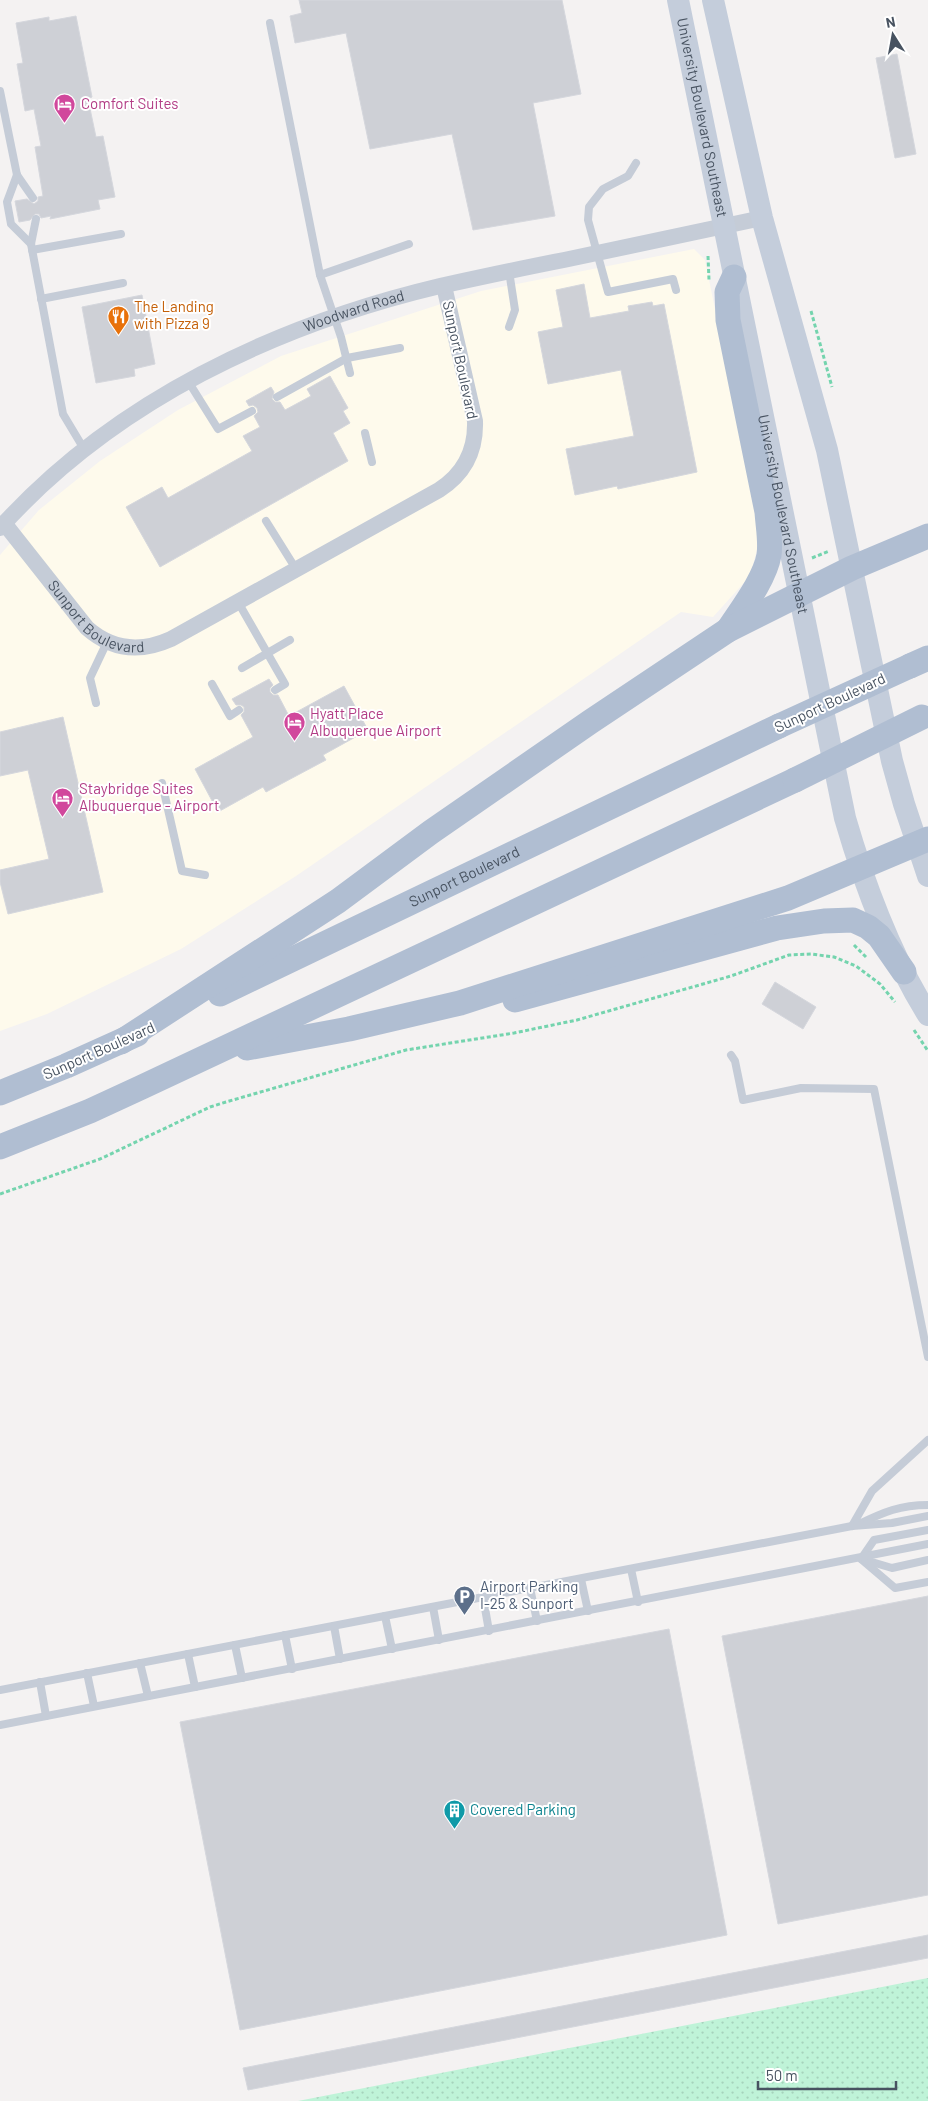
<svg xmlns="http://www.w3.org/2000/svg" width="928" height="2101" font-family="Barlow,sans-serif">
<defs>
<pattern id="grass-dots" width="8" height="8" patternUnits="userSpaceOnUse" patternTransform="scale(1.25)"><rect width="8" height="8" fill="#bff3d8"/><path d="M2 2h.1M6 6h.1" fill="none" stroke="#a6d2bc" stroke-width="1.8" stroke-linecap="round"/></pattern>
</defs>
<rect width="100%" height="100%" fill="#f4f2f2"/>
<path fill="#fefaec" d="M694,249L705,260L756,512L760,538L750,576L713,617L681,612L296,876L181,949L47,1014L0,1031V555L39,510L100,461L178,410L281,356L481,291Z"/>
<path fill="url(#grass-dots)" d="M928,1978V2101H298Z"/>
<g fill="#ced0d6" stroke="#d5d7dd">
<path d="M299,0H562L581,94L533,103L555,216L473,230L452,134L370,149L346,33L295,43L290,16L302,13Z"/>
<path d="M76,16L92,97L88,99L96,137L103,136L115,197L98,200L100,209L50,219L51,216L41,218L39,214H35L30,220L19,222L15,201L27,199L34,204L38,201V197L43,196L35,147L41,146L34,109L25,111L17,64L23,63L16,23L49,17V21Z"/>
<path d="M897,54L916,154L895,158L876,58Z"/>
<path d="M584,284L590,318L629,311L628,306L652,302L653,306L664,304L697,472L618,489L617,486L575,495L566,449L634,436L621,370L548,384L538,332L563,327L556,290Z"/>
<path d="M142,295L155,364L134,369L135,376L96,383L82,307Z"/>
<path d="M330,376L348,408L343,411L350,423L333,433L348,461L160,567L126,507L162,487L168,498L252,451L243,436L260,427L254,416L258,412L257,408L253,405L249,406L246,401L271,387L274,392L272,399L275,402H280L285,410L311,396L307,389Z"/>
<path d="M269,679L273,685L270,688V692L273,695H278L289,716L344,686L368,730L323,755L326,760L266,792L263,787L218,812L195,769L253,737L241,715L244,712V707L241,705H236L232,699Z"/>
<path d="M63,717L103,892L8,914L0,882V870L49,859L28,770L0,776V732Z"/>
<path d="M775,982L816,1007L803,1029L762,1004Z"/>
<path d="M928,1596V1895L778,1924L722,1636Z"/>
<path d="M669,1629L727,1935L240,2030L180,1722Z"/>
<path d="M928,1935V1958L248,2090L243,2068Z"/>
</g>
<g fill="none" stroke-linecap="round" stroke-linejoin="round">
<g stroke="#74d4ae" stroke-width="3" stroke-dasharray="4 2.5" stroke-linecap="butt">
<path d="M708,256L709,280"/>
<path d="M811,311L832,387"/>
<path d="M812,558L829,551"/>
<path d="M854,945L866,957"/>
<path d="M914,1030L928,1051"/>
<path d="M0,1194L100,1159L210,1107L226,1102L406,1050L514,1033L577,1020L731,976L789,955L811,954L834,957L856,966L880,984L895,1002"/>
</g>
<g stroke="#c5ccd7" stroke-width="8">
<path d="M270,23L320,275L341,337L350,373"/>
<path d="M0,91L17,175L33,198"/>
<path d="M636,163L628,176L603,189L589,207L588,220L608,292L673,279L676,290"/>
<path d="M17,175L7,202L11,224L31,244"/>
<path d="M36,219L31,244L63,414L84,449"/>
<path d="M32,250L121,234"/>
<path d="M509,271L515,310L509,327"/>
<path d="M320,275L409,244"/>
<path d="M41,299L123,283"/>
<path d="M188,381L218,429L252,411"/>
<path d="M277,397L347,358L400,348"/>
<path d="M365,433L372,462"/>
<path d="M266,521L296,569"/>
<path d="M238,602L285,684L275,690"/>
<path d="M242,668L290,640"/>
<path d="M212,684L230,716L239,710"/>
<path d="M96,703L90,678L107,642"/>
<path d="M162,783L182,871L205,875"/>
<path d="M731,1055L735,1061L743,1100L801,1088L874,1089L928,1357"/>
<path d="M859,1524C884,1512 900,1505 928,1505"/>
<path d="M852,1526L872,1491L928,1440"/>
<path d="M861,1559L895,1588L928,1582"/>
<path d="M861,1559L874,1540L928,1530"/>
<path d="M865,1560L892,1568L928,1560"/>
<path d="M631,1569L638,1602"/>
<path d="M581,1579L588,1611"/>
<path d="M530,1588L537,1621"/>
<path d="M483,1597L489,1631"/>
<path d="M433,1607L439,1640"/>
<path d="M385,1616L392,1649"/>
<path d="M334,1626L340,1659"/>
<path d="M285,1635L292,1669"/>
<path d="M235,1645L242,1678"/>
<path d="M188,1654L195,1687"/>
<path d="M140,1663L148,1696"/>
<path d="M87,1673L94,1706"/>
<path d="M40,1682L46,1716"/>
<path d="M0,1690L852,1526L892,1523L928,1516"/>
<path d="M0,1725L928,1544"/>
</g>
<g stroke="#c5ccd7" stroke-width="16">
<path id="s1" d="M4,523L87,628C112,650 140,653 171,639L439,490C464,474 476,451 475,421L444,286"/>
<path id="s2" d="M0,528C114,401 276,325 440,286C481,277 523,268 564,260C630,246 696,232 762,218"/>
</g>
<g stroke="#c4cddb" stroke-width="22">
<path id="s3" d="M678,0L845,818C865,887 890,954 928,1015"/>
<path d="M713,0L762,218L827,450L892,761L904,804L928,876"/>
</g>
<g stroke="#b0bed2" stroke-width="25">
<path d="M728,630C741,610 765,579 769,555C771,541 768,527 767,512L728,320L727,292L734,277"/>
<path d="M910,666L928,658"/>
<path id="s4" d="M220,994L779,726"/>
<path d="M515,1000L777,928L824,921L853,920L868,927L879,936L904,972"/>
<path d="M121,1042L338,901L431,832L590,722L728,630L852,568L928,536"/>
<path d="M247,1048L349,1029L460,1003L788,898L928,839"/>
<path d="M0,1093L66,1066L137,1034"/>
<path d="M0,1147L90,1111L142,1087L795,780"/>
</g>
<g stroke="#b0bed2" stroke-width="25">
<path d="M779,726L910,666"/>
<path d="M795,780L922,717"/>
</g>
</g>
<defs>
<symbol id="hotel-pin" viewBox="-11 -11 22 30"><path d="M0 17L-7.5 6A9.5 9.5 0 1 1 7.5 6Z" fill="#d1479c" stroke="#fff"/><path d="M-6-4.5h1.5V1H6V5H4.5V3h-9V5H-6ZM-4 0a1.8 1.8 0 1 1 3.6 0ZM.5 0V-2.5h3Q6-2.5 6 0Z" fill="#fff"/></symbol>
<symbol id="restaurant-pin" viewBox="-11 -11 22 30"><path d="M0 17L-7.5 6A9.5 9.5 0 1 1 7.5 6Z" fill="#e8710a" stroke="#fff"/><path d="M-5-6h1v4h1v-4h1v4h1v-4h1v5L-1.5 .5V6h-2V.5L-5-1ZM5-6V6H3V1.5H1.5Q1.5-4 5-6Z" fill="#fff"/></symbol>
<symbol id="parking-pin" viewBox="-11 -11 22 30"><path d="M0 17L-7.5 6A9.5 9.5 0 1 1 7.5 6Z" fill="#5c6f8a" stroke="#fff"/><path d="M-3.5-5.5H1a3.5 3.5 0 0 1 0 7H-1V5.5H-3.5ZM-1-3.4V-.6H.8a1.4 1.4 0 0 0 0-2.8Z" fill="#fff"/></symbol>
<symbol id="building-pin" viewBox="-11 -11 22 30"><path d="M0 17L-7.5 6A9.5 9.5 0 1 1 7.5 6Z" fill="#0f9aa8" stroke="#fff"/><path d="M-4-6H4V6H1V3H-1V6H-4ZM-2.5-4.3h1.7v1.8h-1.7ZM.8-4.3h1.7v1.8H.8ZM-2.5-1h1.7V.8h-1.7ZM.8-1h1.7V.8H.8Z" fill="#fff"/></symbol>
</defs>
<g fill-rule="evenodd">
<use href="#hotel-pin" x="52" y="92" width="25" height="34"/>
<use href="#restaurant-pin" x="106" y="304" width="25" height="34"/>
<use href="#hotel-pin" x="282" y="710" width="25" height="34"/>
<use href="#hotel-pin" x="50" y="786" width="25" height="34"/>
<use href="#parking-pin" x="452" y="1584" width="25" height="34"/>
<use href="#building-pin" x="442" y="1798" width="25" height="34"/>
</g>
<g text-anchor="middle" stroke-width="4" stroke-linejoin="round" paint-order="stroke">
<g font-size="15" fill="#b23c85" stroke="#fff" text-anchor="start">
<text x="81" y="109">Comfort Suites</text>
<text x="310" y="719">Hyatt Place<tspan x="310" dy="17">Albuquerque Airport</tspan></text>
<text x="79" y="794">Staybridge Suites<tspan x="79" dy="17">Albuquerque - Airport</tspan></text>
</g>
<g font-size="15" fill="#485361" stroke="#fff">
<text dy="5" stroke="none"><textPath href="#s3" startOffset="120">University Boulevard Southeast</textPath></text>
<text dy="5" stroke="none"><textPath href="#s2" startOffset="420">Woodward Road</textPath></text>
<text transform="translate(460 360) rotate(78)" y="5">Sunport Boulevard</text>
<text dy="5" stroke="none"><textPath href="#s3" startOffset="525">University Boulevard Southeast</textPath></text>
<text dy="5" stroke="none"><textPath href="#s1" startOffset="136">Sunport Boulevard</textPath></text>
<text transform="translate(830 703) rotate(-25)" y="5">Sunport Boulevard</text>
<text dy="5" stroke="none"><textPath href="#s4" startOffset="271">Sunport Boulevard</textPath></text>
<text transform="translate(99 1051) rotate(-24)" y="5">Sunport Boulevard</text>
</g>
<g font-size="15" fill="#c56008" stroke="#fff" text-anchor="start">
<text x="134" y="312">The Landing<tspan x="134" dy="17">with Pizza 9</tspan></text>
</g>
<g font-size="15" fill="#4e5e75" stroke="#fff" text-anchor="start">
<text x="480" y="1592">Airport Parking<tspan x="480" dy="17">I-25 &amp; Sunport</tspan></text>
</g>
<g font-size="15" fill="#0d838f" stroke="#fff" text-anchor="start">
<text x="470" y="1815">Covered Parking</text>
</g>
</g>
<g transform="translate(893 35) rotate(349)" stroke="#ffffff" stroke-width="4" paint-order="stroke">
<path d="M0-4L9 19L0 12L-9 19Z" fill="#485361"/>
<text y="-8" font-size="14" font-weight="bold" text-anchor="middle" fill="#485361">N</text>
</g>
<path d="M758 2081v8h138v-8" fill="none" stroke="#485361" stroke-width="2.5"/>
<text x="766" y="2081" font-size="15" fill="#485361" stroke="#ffffff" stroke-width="4" paint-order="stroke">50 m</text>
</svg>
